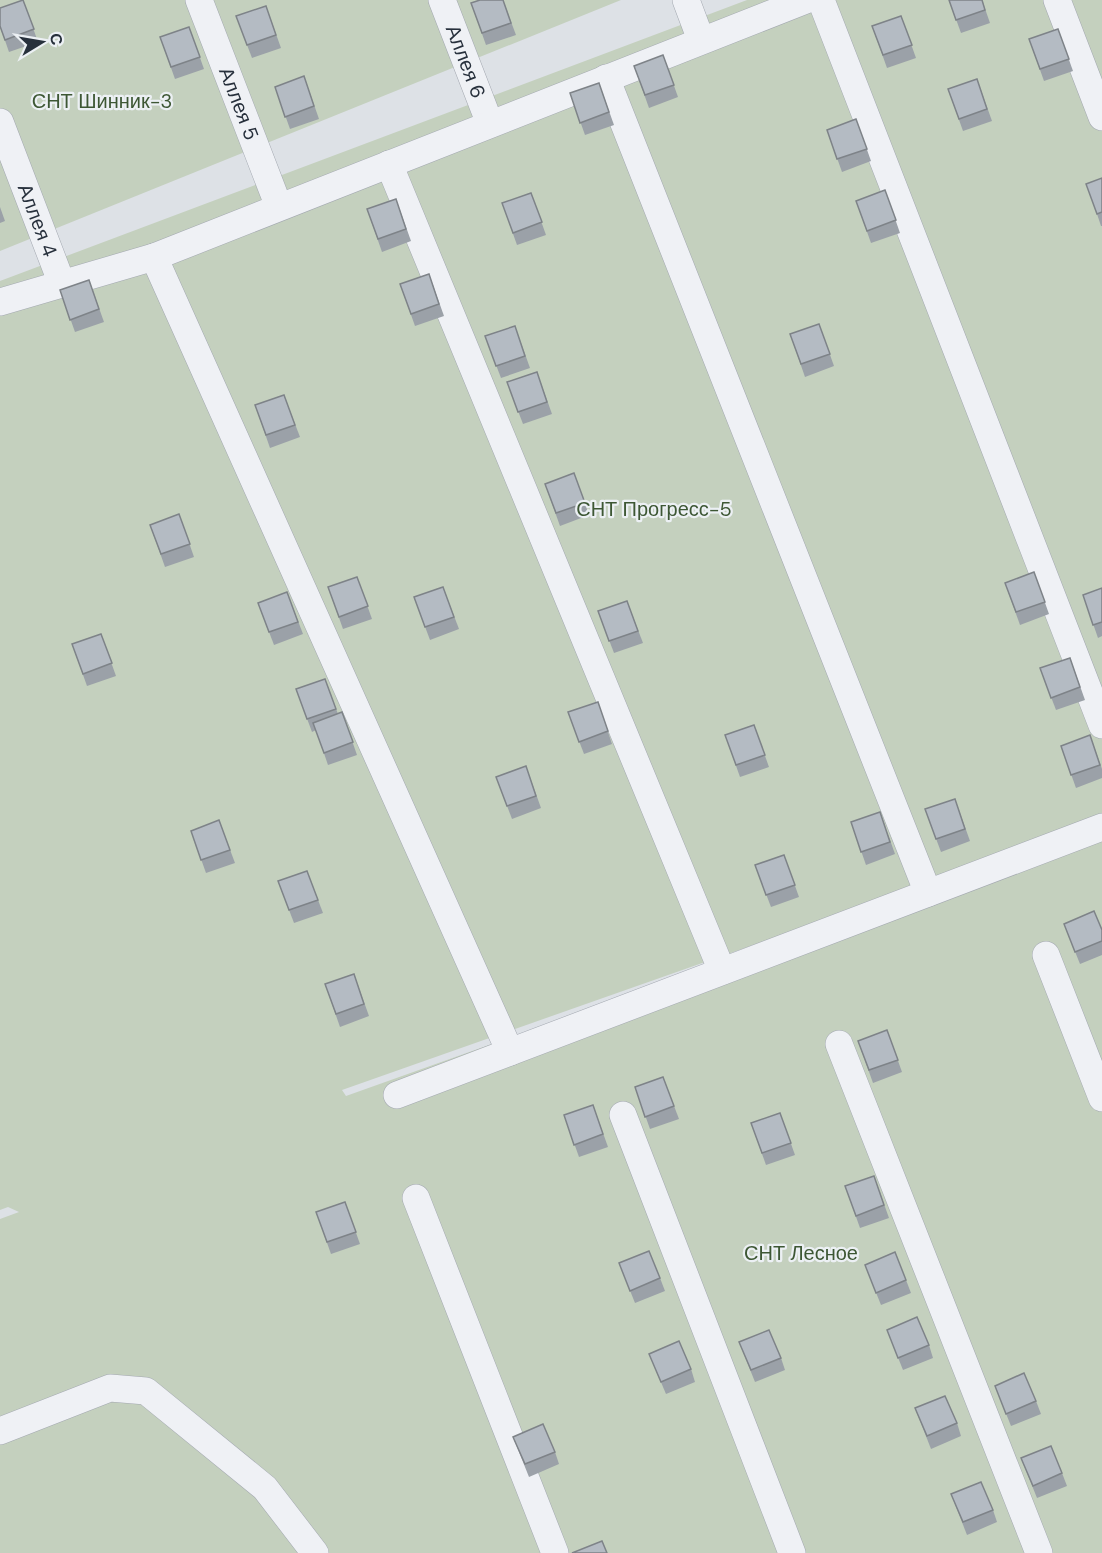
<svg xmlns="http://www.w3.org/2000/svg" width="1102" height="1553" font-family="'DM Sans',sans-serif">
<rect width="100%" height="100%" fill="#dde1e6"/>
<g fill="#c4d0be">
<path d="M0,0H621L0,251Z"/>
<path d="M747,0H1102V822L342,1090L346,1096L1102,826V1553H0V1219L19,1212L8,1207L0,1210V281Z"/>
</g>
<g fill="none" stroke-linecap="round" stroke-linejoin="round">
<defs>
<g id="minor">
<path id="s1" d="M199,0L279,207"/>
<path id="s2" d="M442,0L490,124"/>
<path d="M686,0L701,40"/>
<path d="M821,0L1102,725"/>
<path d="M1057,0L1102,117"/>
<path d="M606,78L928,893"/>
<path id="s3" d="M0,122L62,284"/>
<path d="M389,164L722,971"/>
<path d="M154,257L510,1052"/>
<path d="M0,302L154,257L806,0"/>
<path d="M1046,955L1102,1098"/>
<path d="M839,1044L1039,1553"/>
<path d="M397,1095L1102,827"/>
<path d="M623,1115L792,1553"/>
<path d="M416,1198L555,1553"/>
<path d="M0,1431L110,1388L146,1391L265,1488L315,1553"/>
</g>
</defs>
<use href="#minor" stroke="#a3a8b0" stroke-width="28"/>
<use href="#minor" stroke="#eff1f5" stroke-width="27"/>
</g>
<g fill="#9ba1a8">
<path d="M23,0L38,42L9,52L0,26Z"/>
<path d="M503,0L516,35L486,45L471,3Z"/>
<path d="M949,0H982L990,23L961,33Z"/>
<path d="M266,6L281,48L252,58L236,16Z"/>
<path d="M901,16L916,58L887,68L872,26Z"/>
<path d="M189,27L204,69L175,79L160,37Z"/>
<path d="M1058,29L1073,71L1044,81L1029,39Z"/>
<path d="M663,55L678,97L649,108L634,66Z"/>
<path d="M304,76L319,119L290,129L275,87Z"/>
<path d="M977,79L992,121L963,131L948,89Z"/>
<path d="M599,83L614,125L585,135L570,93Z"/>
<path d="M856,119L871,161L842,172L827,130Z"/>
<path d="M1102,178V226H1101L1097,214Z"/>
<path d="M885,190L900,233L871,243L856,201Z"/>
<path d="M531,193L546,235L517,245L502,203Z"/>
<path d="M396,199L411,241L382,252L367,209Z"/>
<path d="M0,207L5,221L0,223Z"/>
<path d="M429,274L444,316L415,326L400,284Z"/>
<path d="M89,280L104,322L75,332L60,290Z"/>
<path d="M819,324L834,366L805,377L790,334Z"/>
<path d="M515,326L530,368L501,378L485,336Z"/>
<path d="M537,372L552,414L523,424L507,382Z"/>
<path d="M284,395L300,437L270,448L255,405Z"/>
<path d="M574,473L589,515L560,526L545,484Z"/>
<path d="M179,514L194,557L165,567L150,525Z"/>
<path d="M1034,572L1049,614L1020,625L1005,583Z"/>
<path d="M357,577L372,619L343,629L328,587Z"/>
<path d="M443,587L459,629L430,640L414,597Z"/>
<path d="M1102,588V636L1098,638L1083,595Z"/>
<path d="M287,592L303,634L274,645L258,603Z"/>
<path d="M627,601L643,643L614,653L598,611Z"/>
<path d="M101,634L116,676L87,686L72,644Z"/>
<path d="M1070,658L1085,700L1056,710L1040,668Z"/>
<path d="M325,679L338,714L342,712L357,755L328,765L316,730L312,732L296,689Z"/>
<path d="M598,702L612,744L584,754L568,712Z"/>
<path d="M754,725L769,767L740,777L725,735Z"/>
<path d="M1090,735L1102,769V778L1076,788L1061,746Z"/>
<path d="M526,766L541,808L512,819L496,777Z"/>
<path d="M955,799L970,841L941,852L925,809Z"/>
<path d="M880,812L895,854L866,865L851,822Z"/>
<path d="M219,820L235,863L206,873L191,831Z"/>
<path d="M784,855L799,897L771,907L755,865Z"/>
<path d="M307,871L323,913L294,923L278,881Z"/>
<path d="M1064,924L1102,930V955L1080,964Z"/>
<path d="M354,974L369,1016L340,1027L325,984Z"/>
<path d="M887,1030L902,1072L873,1083L858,1041Z"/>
<path d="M663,1077L679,1119L650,1129L635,1087Z"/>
<path d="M593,1105L608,1147L579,1157L564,1115Z"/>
<path d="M780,1113L795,1155L766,1165L751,1123Z"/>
<path d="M874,1176L889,1218L860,1228L845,1186Z"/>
<path d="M345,1202L360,1244L331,1254L316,1212Z"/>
<path d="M619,1263L660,1278L665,1291L635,1303Z"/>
<path d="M865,1265L906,1280L911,1293L881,1305Z"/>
<path d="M887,1330L929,1345L933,1358L903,1370Z"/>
<path d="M739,1342L781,1358L785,1370L755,1382Z"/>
<path d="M649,1354L691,1369L695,1382L666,1394Z"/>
<path d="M995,1386L1036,1401L1041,1414L1011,1426Z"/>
<path d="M915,1408L957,1423L961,1436L931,1449Z"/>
<path d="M513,1437L555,1452L559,1464L529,1477Z"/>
<path d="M1021,1458L1062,1473L1067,1486L1037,1498Z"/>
<path d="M951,1494L993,1510L997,1522L967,1535Z"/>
</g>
<g fill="#b4bbc3" stroke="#7e8388" stroke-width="1.5">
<path d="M23,0L34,29L5,40L0,26V8Z"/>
<path d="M480,0H503L511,23L482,33L471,3Z"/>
<path d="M949,0H982L985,10L956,20Z"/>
<path d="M266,6L276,35L247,45L236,16Z"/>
<path d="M901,16L912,45L883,55L872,26Z"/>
<path d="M189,27L200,57L171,67L160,37Z"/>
<path d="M1058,29L1069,59L1040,69L1029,39Z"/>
<path d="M663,55L674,85L645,95L634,66Z"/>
<path d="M304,76L314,106L285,117L275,87Z"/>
<path d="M977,79L987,109L959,119L948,89Z"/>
<path d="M599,83L609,112L580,123L570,93Z"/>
<path d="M856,119L867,149L837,159L827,130Z"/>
<path d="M1102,178V212L1097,214L1086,184Z"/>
<path d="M885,190L896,220L867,231L856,201Z"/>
<path d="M531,193L542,222L513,233L502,203Z"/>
<path d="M396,199L406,229L378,239L367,209Z"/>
<path d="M429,274L439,304L411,314L400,284Z"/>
<path d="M89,280L99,309L70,320L60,290Z"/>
<path d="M819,324L830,354L801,364L790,334Z"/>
<path d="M515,326L525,356L496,366L485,336Z"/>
<path d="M537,372L547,402L518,412L507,382Z"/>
<path d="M284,395L295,425L266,435L255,405Z"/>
<path d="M574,473L585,503L556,513L545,484Z"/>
<path d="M179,514L190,544L161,554L150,525Z"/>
<path d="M1034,572L1045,602L1016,612L1005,583Z"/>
<path d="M357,577L368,606L339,617L328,587Z"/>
<path d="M443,587L454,617L425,627L414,597Z"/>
<path d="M1102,588V622L1093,625L1083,595Z"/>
<path d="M287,592L298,622L269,632L258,603Z"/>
<path d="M627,601L638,631L609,641L598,611Z"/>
<path d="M101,634L112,663L83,674L72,644Z"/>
<path d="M1070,658L1080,687L1051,698L1040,668Z"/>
<path d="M325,679L336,709L307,719L296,689Z"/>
<path d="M598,702L608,731L579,742L568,712Z"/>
<path d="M342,712L353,742L324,753L313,723Z"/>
<path d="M754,725L765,755L736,765L725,735Z"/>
<path d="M1090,735L1100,765L1071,775L1061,746Z"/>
<path d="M526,766L536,796L507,806L496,777Z"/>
<path d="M955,799L965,829L936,839L925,809Z"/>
<path d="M880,812L890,842L861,852L851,822Z"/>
<path d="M219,820L230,850L201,860L191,831Z"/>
<path d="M784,855L795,885L766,895L755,865Z"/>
<path d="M307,871L318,900L289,910L278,881Z"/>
<path d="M1094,911L1102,930V941L1075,952L1064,924Z"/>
<path d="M354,974L364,1004L336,1014L325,984Z"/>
<path d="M887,1030L898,1060L869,1070L858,1041Z"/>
<path d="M663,1077L674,1106L645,1117L635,1087Z"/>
<path d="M593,1105L603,1134L574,1145L564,1115Z"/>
<path d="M780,1113L791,1143L762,1153L751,1123Z"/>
<path d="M874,1176L884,1205L856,1216L845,1186Z"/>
<path d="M345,1202L356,1232L327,1242L316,1212Z"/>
<path d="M649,1251L660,1278L630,1291L619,1263Z"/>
<path d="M895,1252L906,1280L876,1293L865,1265Z"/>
<path d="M917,1317L929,1345L898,1358L887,1330Z"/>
<path d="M769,1330L781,1358L751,1370L739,1342Z"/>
<path d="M679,1341L691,1369L661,1382L649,1354Z"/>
<path d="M1024,1373L1036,1401L1006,1414L995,1386Z"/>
<path d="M945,1396L957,1423L927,1436L915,1408Z"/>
<path d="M543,1424L555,1452L525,1464L513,1437Z"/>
<path d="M1051,1446L1062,1473L1033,1486L1021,1458Z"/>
<path d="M981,1482L993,1510L963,1522L951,1494Z"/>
<path d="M602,1541L607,1553H572Z"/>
</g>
<g text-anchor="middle" stroke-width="4.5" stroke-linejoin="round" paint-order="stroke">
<g font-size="20" fill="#27303c" stroke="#ecf0f4">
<text dy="7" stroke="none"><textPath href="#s2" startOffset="66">Аллея 6</textPath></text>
<text dy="7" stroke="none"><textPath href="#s1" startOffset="111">Аллея 5</textPath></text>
<text dy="7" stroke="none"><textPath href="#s3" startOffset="105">Аллея 4</textPath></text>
</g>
<g font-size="20" fill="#3d5734" stroke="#ecf0f4">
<text x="102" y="108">СНТ Шинник-3</text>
<text x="654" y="516">СНТ Прогресс-5</text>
<text x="801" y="1260">СНТ Лесное</text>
</g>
</g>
<g transform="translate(42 42) rotate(79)" stroke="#ecf0f4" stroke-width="4.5" paint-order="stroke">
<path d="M0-4.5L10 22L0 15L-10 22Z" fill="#27303c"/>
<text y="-9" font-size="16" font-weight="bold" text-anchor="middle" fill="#27303c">С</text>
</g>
</svg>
